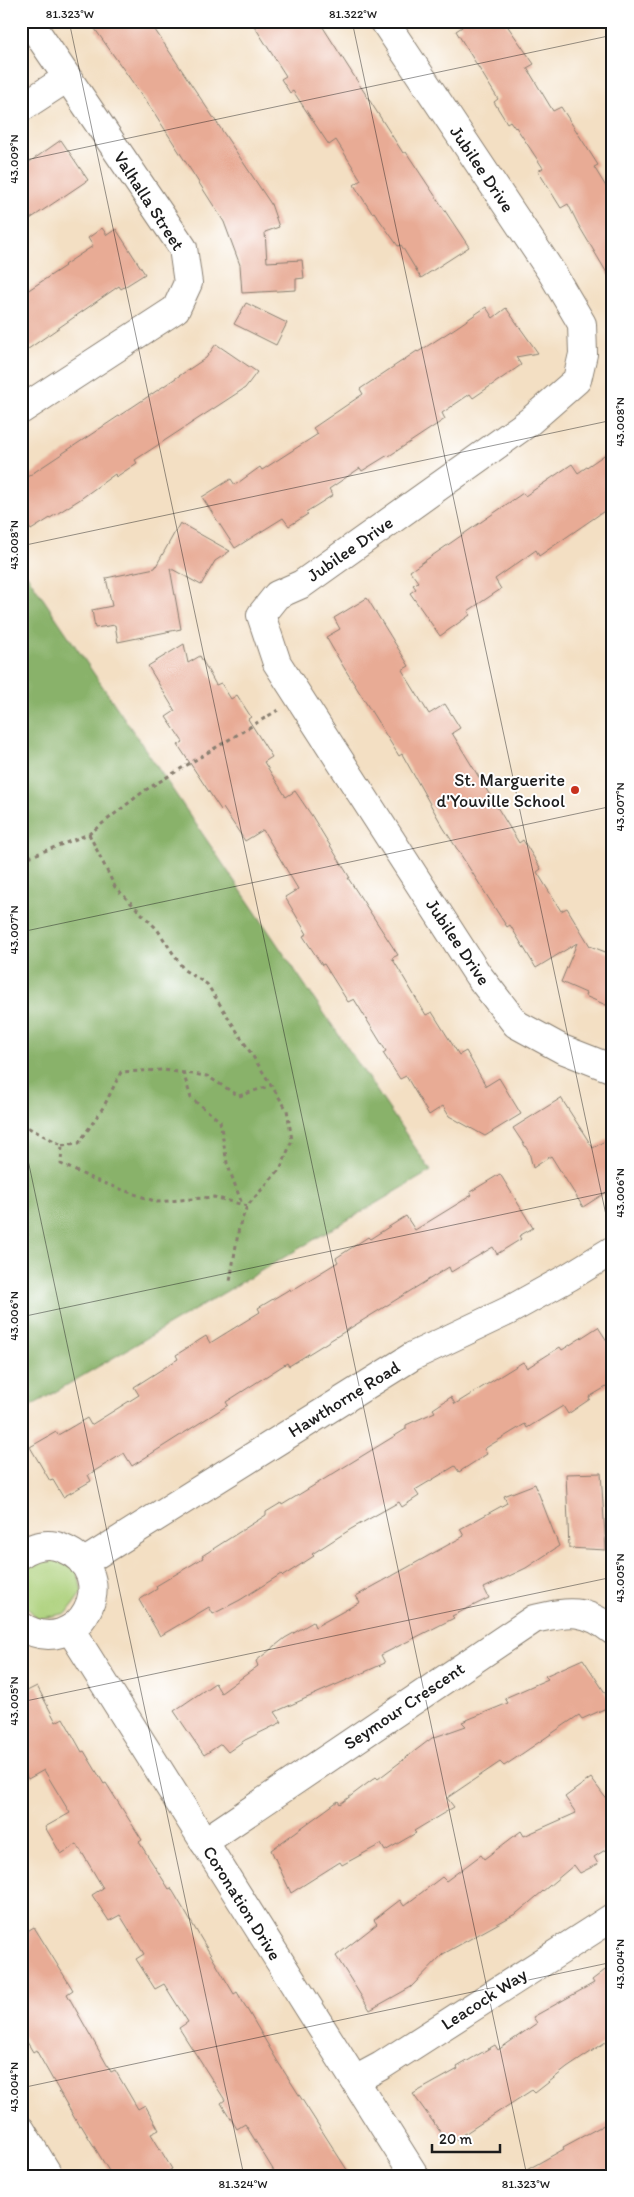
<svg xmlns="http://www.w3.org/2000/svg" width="634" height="2197" font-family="Itim,sans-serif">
<rect width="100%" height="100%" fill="#fff"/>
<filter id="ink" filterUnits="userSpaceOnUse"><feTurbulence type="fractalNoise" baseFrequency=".02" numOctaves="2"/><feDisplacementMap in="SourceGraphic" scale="10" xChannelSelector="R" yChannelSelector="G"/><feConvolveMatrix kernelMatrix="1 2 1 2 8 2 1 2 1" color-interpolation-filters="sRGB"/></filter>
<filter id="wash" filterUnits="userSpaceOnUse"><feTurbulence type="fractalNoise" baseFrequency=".0096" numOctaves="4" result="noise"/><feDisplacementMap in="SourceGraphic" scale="20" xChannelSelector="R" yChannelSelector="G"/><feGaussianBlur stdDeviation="1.12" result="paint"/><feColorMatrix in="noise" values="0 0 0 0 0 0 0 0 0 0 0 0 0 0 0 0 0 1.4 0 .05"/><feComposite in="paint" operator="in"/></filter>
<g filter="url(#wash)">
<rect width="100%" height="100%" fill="#f3dfc3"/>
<path fill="#acd07a" stroke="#64764b" d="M59,1555L77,1568L82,1592L67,1613L38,1619L21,1601V1571L41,1556Z"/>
<path fill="#89b26a" stroke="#526743" d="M21,566L431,1171L21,1412Z"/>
<g id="blocks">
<g fill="#e8ab95">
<path d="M94,21H149L271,204L279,227L265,232L267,262L302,260L304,278L296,279V290L242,293L240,265L224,222L155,114L95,29L98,27Z"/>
<path d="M251,21H319L403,153L406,152L469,247L421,278L401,245L398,246L374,212L372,213L354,185L361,180L336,140L329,145L293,91L290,93L281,79L286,76Z"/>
<path d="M458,21H504L534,64L527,68L553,111L561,107L598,165L594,167L613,198V283L579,226L568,204L561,208L538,171L543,168L516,127L515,128L510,121L507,123L494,102L498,99L456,31L462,27Z"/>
<path d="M61,140L88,180L21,225V168Z"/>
<path d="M102,228L107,235L116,229L145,274L121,289L119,286L21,354V295L65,266L64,265L93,246L88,238Z"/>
<path d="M246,303L287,323L276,345L234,324Z"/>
<path d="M486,307L493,318L506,308L538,353L516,357L521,365L473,398L470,394L442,413L445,419L389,456L388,455L362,471L360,468L329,489L333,495L306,512L308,514L289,526L283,518L235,548L202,497L231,479L235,485L260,467L262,470L318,434L313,428L363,394L360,389L417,351L418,352L457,327Z"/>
<path d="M216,344L257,372L245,388L135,460L137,463L116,477L115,474L79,500L31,530L21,516V481L206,358Z"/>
<path d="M613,449V505L539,556L536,550L495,579L501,589L468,611L470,615L440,636L410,593L416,589L413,585L418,582L410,571L523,493L525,496L572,464L578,473Z"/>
<path d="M180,523L230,551L215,561L201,585L170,568L181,629L118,642L115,625L95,628L92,610L112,606L106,578L155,568Z"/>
<path d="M367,598L409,666L402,670L429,714L445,704L460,728L452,733L519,843L523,840L541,869L537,872L561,911L567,908L590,946L613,955V1008L585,996L586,993L561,982L577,943L536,968L510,925L507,927L443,827L402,754L399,756L343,666L326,637L340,629L334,618Z"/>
<path d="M184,644L188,663L200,656L216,685L221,683L231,699L237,695L251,717L248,719L272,757L264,762L286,797L295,791L312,816L350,878H348L398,955L392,958L426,1015L432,1012L459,1055L466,1051L486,1086L499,1078L521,1114L485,1136L449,1116L443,1106L429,1115L406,1076L400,1079L383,1053L386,1051L354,999L348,1002L324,964L322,965L303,936L307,934L285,897L298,889L263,830L245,841L223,808L221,810L178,745L183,742L166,717L175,711L148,666Z"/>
<path d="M561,1098L593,1148L613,1136V1188L583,1207L551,1156L533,1168L529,1152L513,1128Z"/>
<path d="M500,1174L533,1228L519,1236L521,1239L497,1254L493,1247L451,1272L449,1267L289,1366L287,1363L226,1402L228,1405L132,1466L124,1453L88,1475L91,1481L63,1497L53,1480L50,1481L30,1447L56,1432L58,1435L87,1418L91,1425L139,1395L134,1387L178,1359L176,1355L206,1336L210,1343L260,1312L258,1308L290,1289L291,1291L338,1262L336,1258L368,1237L370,1239L406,1216L415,1230L472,1195L470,1192Z"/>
<path d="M598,1327L613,1350V1383L589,1397L590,1399L568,1414L563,1406L527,1428L525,1424L484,1449L487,1454L459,1472L455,1466L415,1490L419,1496L402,1507L399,1502L351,1529L312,1554L314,1556L283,1576L281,1574L240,1600L213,1614L209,1607L160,1636L139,1600L157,1589L156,1586L203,1558L202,1556L266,1515V1512L281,1503L282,1505L406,1429V1425L435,1412L433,1409L451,1397L455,1404L523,1362L527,1368L560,1347L562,1350Z"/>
<path d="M601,1473L606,1550L569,1548L566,1474Z"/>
<path d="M535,1484L559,1546L526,1568L484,1588L489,1598L452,1616L454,1618L381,1655L385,1663L275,1712L282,1722L245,1740L228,1752L221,1744L204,1755L174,1711L215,1683L221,1693L258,1666L256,1661L285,1638L313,1622L315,1627L360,1602L356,1596L464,1536L460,1529L507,1503L504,1496Z"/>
<path d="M583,1659L613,1705L582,1719L579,1715L504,1766L500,1762L447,1798L454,1807L414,1831L416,1833L385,1851L381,1844L342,1865L340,1862L291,1893L271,1850L338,1801L340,1804L376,1777L378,1779L432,1738L466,1726L462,1722L508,1703L505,1698L548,1679L545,1676Z"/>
<path d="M37,1686L56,1722L63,1718L82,1752L84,1751L104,1784L106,1783L128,1818L142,1840L139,1842L169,1889L171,1888L234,1994L237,1992L278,2062L351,2176H277L245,2124L237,2129L221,2103L225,2100L179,2028L188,2022L164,1984L155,1989L136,1959L144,1954L120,1915L109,1921L92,1895L103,1888L77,1844L61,1854L45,1827L70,1813L44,1770L28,1779L21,1767V1694Z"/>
<path d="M591,1778L613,1808V1845L594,1857L598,1864L580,1873L574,1865L517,1913L443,1954L411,1987L370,2010L336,1956L377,1924L374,1920L400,1900L404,1906L442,1877L446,1881L481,1855L484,1859L521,1831L524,1836L576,1813L565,1797Z"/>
<path d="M34,1927L73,1990L67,1994L111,2072L115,2070L138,2109L145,2105L159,2130L151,2134L172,2169L160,2176H112L81,2125L79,2126L36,2050L33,2052L21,2032V1935Z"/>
<path d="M613,1964V2037L567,2068L535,2093L532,2090L449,2144L413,2094L458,2069L457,2067L495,2045L498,2050L537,2023L533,2017L594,1983L592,1980Z"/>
<path d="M613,2120V2176H516L564,2149L563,2147Z"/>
</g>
</g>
</g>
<g filter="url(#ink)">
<use href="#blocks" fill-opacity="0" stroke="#887e70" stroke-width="1"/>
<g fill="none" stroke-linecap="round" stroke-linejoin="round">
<defs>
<g id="minor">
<path d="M384,21L552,273L582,324L583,354L577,380L529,422L302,584L277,595L261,615L277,663L478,975L516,1024L562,1049L613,1069"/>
<path d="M21,108L67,78"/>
<path d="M21,410L176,309L188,283L183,248L29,21"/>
<path d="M21,1554C33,1546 48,1542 62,1548C126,1574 78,1663 21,1626"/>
<path d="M83,1563L413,1356L508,1311L569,1277L613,1250"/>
<path d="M70,1629L415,2176"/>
<path d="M204,1842L534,1619C567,1612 584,1607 613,1631"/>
<path d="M355,2080L381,2066L613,1917"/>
<path d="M21,2130L49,2176"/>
</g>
</defs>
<use href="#minor" stroke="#887e70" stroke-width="30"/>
<g stroke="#887e70" stroke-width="3" stroke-dasharray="4 4" stroke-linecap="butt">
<path d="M89,834L115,887L157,929L184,970L207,984L287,1110L292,1140L281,1168L247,1206L239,1227L230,1282"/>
<path d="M21,860L89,834L144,791L278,710"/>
<path d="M183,1072L191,1098L220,1121L227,1163L242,1204"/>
<path d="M21,1124L62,1145L61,1164L95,1180L157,1202L214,1197L247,1206"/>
<path d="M62,1145L79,1143L104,1106L121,1072L163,1070L207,1076L239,1096L272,1085"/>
</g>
<use href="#minor" stroke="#fff" stroke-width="28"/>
</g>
</g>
<path fill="none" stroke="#1c1c1c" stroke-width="1" stroke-opacity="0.45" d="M69,21L527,2176M352,21L613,1248M21,161L613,35M21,546L613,420M21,932L613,806M21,1127L244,2176M21,1317L613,1191M21,1702L613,1577M21,2088L613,1962"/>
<circle fill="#c8321e" stroke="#fff" stroke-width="2" cx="575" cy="790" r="5"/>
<g text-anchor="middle" stroke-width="4" stroke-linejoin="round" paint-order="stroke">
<g font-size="18" fill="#1c1c1c" stroke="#fff">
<text transform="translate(482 169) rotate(56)" y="6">Jubilee Drive</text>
<text transform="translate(149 201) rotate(57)" y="6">Valhalla Street</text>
<text transform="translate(350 549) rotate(-35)" y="6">Jubilee Drive</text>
<text transform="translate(458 942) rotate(56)" y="6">Jubilee Drive</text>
<text transform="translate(344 1399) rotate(-32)" y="6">Hawthorne Road</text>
<text transform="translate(404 1706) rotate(-34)" y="6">Seymour Crescent</text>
<text transform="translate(242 1903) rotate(58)" y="6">Coronation Drive</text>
<text transform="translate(484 1999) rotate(-33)" y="6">Leacock Way</text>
</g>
<g font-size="18" fill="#1c1c1c" stroke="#fff" text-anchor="end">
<text x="565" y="786">St. Marguerite<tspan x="565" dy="21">d'Youville School</tspan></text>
</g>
</g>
<rect width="634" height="2197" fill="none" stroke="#fff" stroke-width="55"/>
<path d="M432 2144v8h68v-8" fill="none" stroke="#1c1c1c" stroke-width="2.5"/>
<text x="439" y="2144" font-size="15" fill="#1c1c1c" stroke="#ffffff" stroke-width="4" paint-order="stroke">20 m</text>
<rect x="28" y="28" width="578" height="2142" fill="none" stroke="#1c1c1c" stroke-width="2"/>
<g font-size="12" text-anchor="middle" fill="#1c1c1c">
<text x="70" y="18">81.323°W</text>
<text x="353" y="18">81.322°W</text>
<text transform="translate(14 159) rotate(-90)" y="4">43.009°N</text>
<text transform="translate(620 422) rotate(-90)" y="4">43.008°N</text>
<text transform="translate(14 545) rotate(-90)" y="4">43.008°N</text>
<text transform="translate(620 807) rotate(-90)" y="4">43.007°N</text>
<text transform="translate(14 930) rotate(-90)" y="4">43.007°N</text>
<text transform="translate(620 1193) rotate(-90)" y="4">43.006°N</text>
<text transform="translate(14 1316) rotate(-90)" y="4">43.006°N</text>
<text transform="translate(620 1578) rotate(-90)" y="4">43.005°N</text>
<text transform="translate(14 1701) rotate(-90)" y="4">43.005°N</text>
<text transform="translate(620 1964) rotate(-90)" y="4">43.004°N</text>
<text transform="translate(14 2087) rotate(-90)" y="4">43.004°N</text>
<text x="243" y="2188">81.324°W</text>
<text x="526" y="2188">81.323°W</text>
</g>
</svg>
